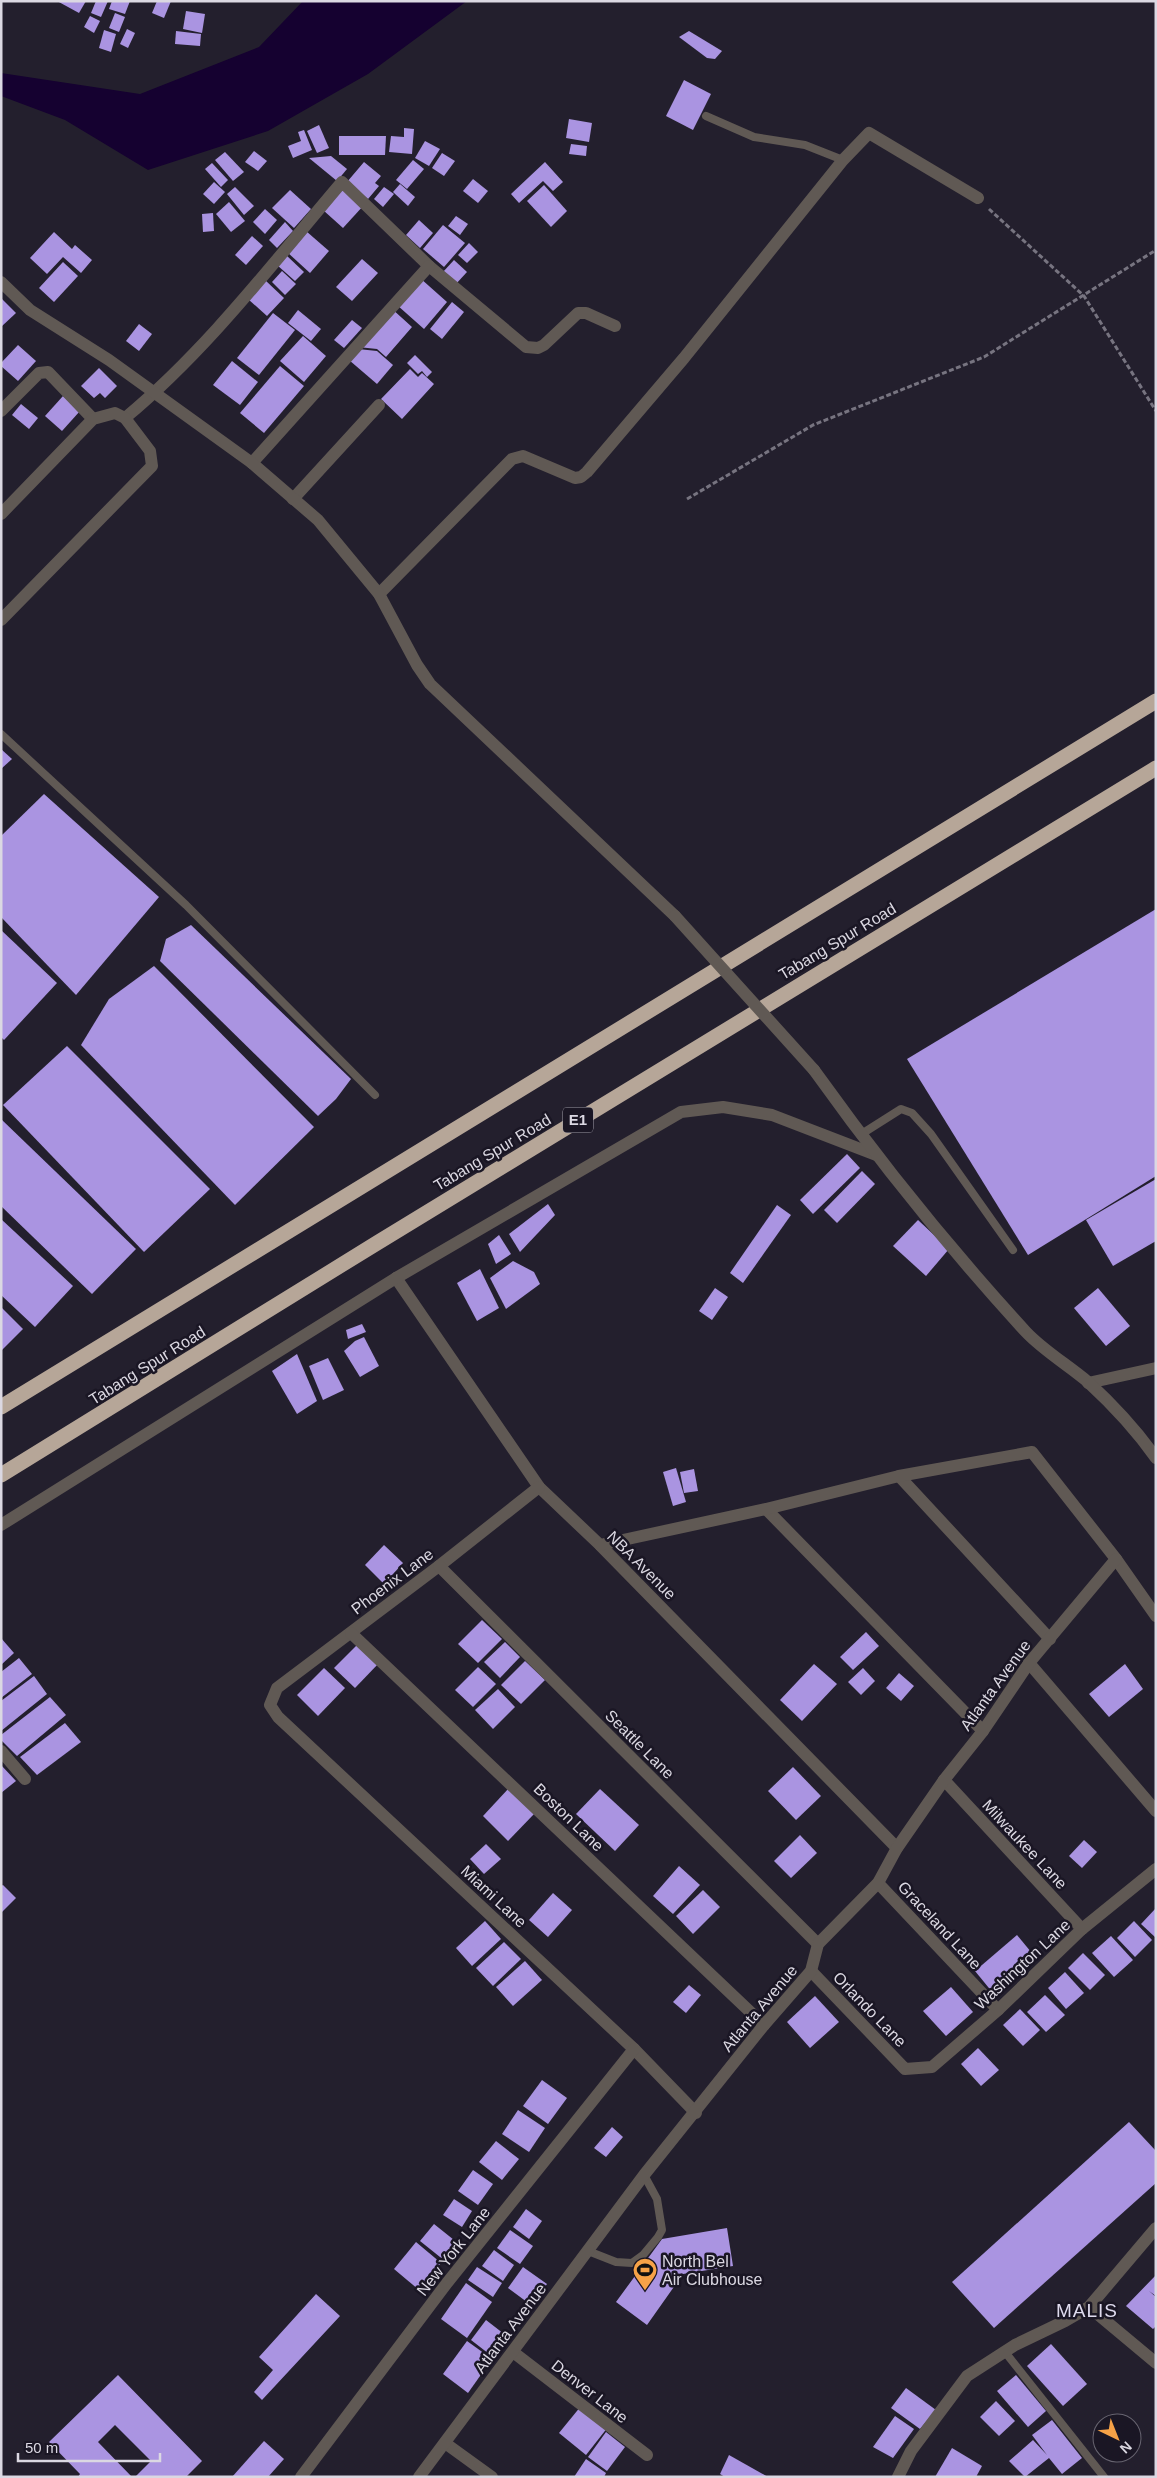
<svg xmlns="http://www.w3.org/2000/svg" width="1157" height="2478" font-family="Helvetica,sans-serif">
<rect width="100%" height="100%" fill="#231f2d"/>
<path fill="#150130" d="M303,1H467L368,74L268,131L148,170L65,120L1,96V73L140,94L259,47Z"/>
<g fill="#aa94e1">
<path d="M57,1H86L79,13Z"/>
<path d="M96,1H108L101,17L91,13Z"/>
<path d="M112,1H130L125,14L109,9Z"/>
<path d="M157,1H171L164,18L152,13Z"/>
<path d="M186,11L205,14L202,33L183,29Z"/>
<path d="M115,13L125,17L119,32L109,28Z"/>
<path d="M90,16L100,21L94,33L84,27Z"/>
<path d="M127,29L135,33L128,48L120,44Z"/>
<path d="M104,30L116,34L111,52L99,48Z"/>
<path d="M176,31L201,34L200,46L175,44Z"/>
<path d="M689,31L722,51L715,59L707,58L679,37Z"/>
<path d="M684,80L711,94L693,130L666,116Z"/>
<path d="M569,119L592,123L589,142L566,138Z"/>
<path d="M319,125L329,148L317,153L307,131Z"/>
<path d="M404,128L414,129L412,154L389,152L391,136L404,137Z"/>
<path d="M304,130L312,150L293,158L288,146L301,141L298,132Z"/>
<path d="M339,136H386L385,155H339Z"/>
<path d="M425,141L440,149L429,166L415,158Z"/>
<path d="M571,144L587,146L586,156L569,154Z"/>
<path d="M254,151L267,161L258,171L245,162Z"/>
<path d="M225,152L244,172L233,181L215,160Z"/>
<path d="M442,153L455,161L444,176L432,168Z"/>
<path d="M331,156L347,169L337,181L309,158Z"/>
<path d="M413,160L424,169L407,189L396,180Z"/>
<path d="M364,162L381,176L375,183L379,186L368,199L347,182Z"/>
<path d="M545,162L563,182L553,191L543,181L519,203L511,194Z"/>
<path d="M212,163L228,180L221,187L205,169Z"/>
<path d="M473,179L488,191L478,203L463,191Z"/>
<path d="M214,182L225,192L214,204L203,194Z"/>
<path d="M400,184L415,197L408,206L393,192Z"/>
<path d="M544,185L567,211L551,227L527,201Z"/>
<path d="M235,187L254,206L244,215L227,194Z"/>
<path d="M384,187L394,194L383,207L374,199Z"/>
<path d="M344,188L364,205L343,228L323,210Z"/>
<path d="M290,190L311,209L294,228L272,208Z"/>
<path d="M229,202L245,221L231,232L216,214Z"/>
<path d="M265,209L277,220L265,234L253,222Z"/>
<path d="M213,213L214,231L203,232L202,214Z"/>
<path d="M456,216L468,224L460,235L448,226Z"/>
<path d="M419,220L433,233L420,248L406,235Z"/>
<path d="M285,222L293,231L277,248L269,240Z"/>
<path d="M443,225L465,243L444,267L423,249Z"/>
<path d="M306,231L329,251L310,273L287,252Z"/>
<path d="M54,232L72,249L75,245L92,260L81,273L63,257L47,274L30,258Z"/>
<path d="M252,236L263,246L246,265L235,255Z"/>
<path d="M469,243L478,252L467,263L458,255Z"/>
<path d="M286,255L304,272L295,281L277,265Z"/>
<path d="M362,259L378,273L352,301L336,287Z"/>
<path d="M454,260L467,272L455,285L443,272Z"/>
<path d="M63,262L78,276L54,302L39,288Z"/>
<path d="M282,271L296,284L285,295L272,282Z"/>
<path d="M420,278L447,302L424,329L397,305Z"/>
<path d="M265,280L284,298L267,316L248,299Z"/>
<path d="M1,298L16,313L1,327Z"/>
<path d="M452,302L464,312L442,339L430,329Z"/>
<path d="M391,308L412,327L386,357L377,349L358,347Z"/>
<path d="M298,310L321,329L311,341L288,323Z"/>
<path d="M273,313L295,330L259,375L237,358Z"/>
<path d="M352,320L362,328L344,348L334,340Z"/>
<path d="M139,324L152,334L139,351L126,341Z"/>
<path d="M303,336L326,356L304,382L280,361Z"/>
<path d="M18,345L36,361L18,381L1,366V363Z"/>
<path d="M358,349L377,351L393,365L377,384L349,360Z"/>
<path d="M415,355L432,372L427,377L422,371L418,374L407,363Z"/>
<path d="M232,361L258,382L240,405L213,385Z"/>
<path d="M280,366L304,386L264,433L240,413Z"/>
<path d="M99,368L117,386L105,398L100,393L94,398L81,386Z"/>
<path d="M410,369L418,377L422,373L434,384L402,419L381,399Z"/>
<path d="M63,396L80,411L62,431L45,416Z"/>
<path d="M21,404L38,418L29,429L12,415Z"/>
<path d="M1,749L12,759L1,769Z"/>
<path d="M44,794L159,897L76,995L1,917V836Z"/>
<path d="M1156,909V1176L1028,1255L907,1059Z"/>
<path d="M191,925L351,1079L336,1099L318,1116L160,961L166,939Z"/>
<path d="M1,930L57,983L4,1040L1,1037Z"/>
<path d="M154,966L314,1127L235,1205L81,1045L109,999Z"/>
<path d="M67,1046L210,1189L144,1252L3,1105Z"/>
<path d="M1,1119L136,1249L92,1294L1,1206Z"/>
<path d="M847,1154L860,1168L813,1214L800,1200Z"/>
<path d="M862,1171L875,1184L837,1223L824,1210Z"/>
<path d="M1156,1179V1241L1113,1266L1086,1220Z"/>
<path d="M548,1204L555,1215L520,1252L509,1234Z"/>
<path d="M777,1205L791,1215L743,1283L730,1273Z"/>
<path d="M1,1219L73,1286L35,1327L1,1295Z"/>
<path d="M918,1220L949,1249L926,1276L893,1246Z"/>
<path d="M499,1235L511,1254L496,1264L488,1244Z"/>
<path d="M513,1261L534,1272L540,1284L506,1309L490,1278Z"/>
<path d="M480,1269L499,1308L477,1321L457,1283Z"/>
<path d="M715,1288L728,1297L712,1320L699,1311Z"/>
<path d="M1098,1288L1130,1326L1106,1346L1074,1308Z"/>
<path d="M1,1307L23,1329L1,1351Z"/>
<path d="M362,1324L366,1332L348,1339L346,1330Z"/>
<path d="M364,1337L379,1366L360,1377L344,1351L355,1341Z"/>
<path d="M297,1354L317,1401L297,1414L272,1371Z"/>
<path d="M328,1358L344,1390L323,1400L309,1366Z"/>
<path d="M676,1468L686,1502L673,1506L663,1472Z"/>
<path d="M694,1469L698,1491L684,1493L680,1472Z"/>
<path d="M384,1545L403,1563L384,1584L365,1565Z"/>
<path d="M482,1620L502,1639L478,1663L458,1644Z"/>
<path d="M866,1632L879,1646L853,1670L840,1657Z"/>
<path d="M1,1638L14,1653L1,1665Z"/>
<path d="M505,1642L520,1657L500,1678L484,1662Z"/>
<path d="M359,1643L379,1663L355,1688L334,1668Z"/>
<path d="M19,1658L32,1674L1,1698V1672Z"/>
<path d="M525,1661L545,1680L521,1704L501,1685Z"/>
<path d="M814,1664L837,1684L802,1721L780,1700Z"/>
<path d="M1125,1664L1143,1689L1109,1717L1089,1694Z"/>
<path d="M478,1667L496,1684L473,1707L455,1690Z"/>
<path d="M324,1668L345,1688L318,1716L297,1695Z"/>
<path d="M863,1668L875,1681L861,1695L848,1682Z"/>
<path d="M899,1673L914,1686L901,1701L886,1688Z"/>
<path d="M34,1676L47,1694L1,1731V1701Z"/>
<path d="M498,1689L515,1707L493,1729L475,1710Z"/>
<path d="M50,1697L66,1715L17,1756L1,1740V1735Z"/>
<path d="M65,1723L81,1742L37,1775L20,1757Z"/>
<path d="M1,1765L16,1781L1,1793Z"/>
<path d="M793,1767L821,1796L796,1820L768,1791Z"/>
<path d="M509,1788L535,1813L508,1841L483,1816Z"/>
<path d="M600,1789L639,1825L615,1851L576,1814Z"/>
<path d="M800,1835L817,1853L791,1878L774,1861Z"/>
<path d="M1084,1840L1097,1852L1082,1868L1069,1856Z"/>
<path d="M486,1844L501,1859L484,1874L470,1859Z"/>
<path d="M679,1866L700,1885L673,1914L653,1896Z"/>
<path d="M3,1885L16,1898L1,1913V1886Z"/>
<path d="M703,1890L720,1907L693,1934L676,1916Z"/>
<path d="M553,1893L572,1910L548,1937L529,1920Z"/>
<path d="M1156,1908V1938L1141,1924Z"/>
<path d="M485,1921L501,1939L472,1966L456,1948Z"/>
<path d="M1134,1921L1152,1940L1135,1957L1117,1938Z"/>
<path d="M1017,1935L1036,1958L993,1993L975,1971Z"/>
<path d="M1111,1936L1133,1960L1114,1977L1092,1953Z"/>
<path d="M504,1942L521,1959L493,1986L476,1968Z"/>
<path d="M1083,1953L1105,1975L1090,1990L1068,1968Z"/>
<path d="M525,1961L542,1980L513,2006L496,1987Z"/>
<path d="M1065,1972L1084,1993L1066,2009L1048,1988Z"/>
<path d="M689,1985L701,1995L686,2013L673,2002Z"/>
<path d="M951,1987L973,2012L946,2036L923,2011Z"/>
<path d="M1045,1995L1065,2015L1046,2032L1027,2012Z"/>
<path d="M815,1996L839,2022L810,2048L787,2022Z"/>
<path d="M1020,2009L1040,2030L1023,2046L1003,2025Z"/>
<path d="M978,2048L999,2070L981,2086L961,2064Z"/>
<path d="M542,2080L567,2098L548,2124L523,2106Z"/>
<path d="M518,2110L545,2128L529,2152L502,2134Z"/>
<path d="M1129,2122L1156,2151V2183L994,2328L952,2282Z"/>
<path d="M612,2127L623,2137L606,2157L594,2148Z"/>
<path d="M496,2141L519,2159L502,2180L479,2162Z"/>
<path d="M473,2170L493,2184L478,2205L458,2191Z"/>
<path d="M454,2199L472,2211L462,2227L443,2215Z"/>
<path d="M526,2209L542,2221L529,2239L513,2227Z"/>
<path d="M434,2224L459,2244L445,2261L420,2241Z"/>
<path d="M727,2228L733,2266L683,2274L647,2325L616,2302L662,2239Z"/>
<path d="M510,2230L533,2246L520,2264L497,2248Z"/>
<path d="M416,2242L441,2263L419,2290L394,2269Z"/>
<path d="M494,2250L514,2265L503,2281L482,2266Z"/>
<path d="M477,2267L502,2283L493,2297L468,2280Z"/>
<path d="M523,2267L547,2284L531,2305L508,2288Z"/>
<path d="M1156,2275V2296L1149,2291L1156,2297V2326L1153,2329L1126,2306Z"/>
<path d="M466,2283L492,2302L467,2338L441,2319Z"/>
<path d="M316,2294L340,2316L262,2400L254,2392L273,2370L259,2357Z"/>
<path d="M486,2320L508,2337L493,2357L471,2340Z"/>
<path d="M467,2341L492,2359L468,2393L443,2374Z"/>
<path d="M1051,2344L1087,2384L1063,2406L1027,2366Z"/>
<path d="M118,2375L202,2461L186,2477H135L151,2461L115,2425L98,2442L132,2477H78L80,2474L49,2442Z"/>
<path d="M1016,2375L1046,2411L1028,2427L997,2391Z"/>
<path d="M906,2388L936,2410L920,2429L891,2408Z"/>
<path d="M996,2401L1015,2421L999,2436L980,2417Z"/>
<path d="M581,2406L608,2427L586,2455L559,2433Z"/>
<path d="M895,2416L914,2429L893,2458L873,2447Z"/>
<path d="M1052,2420L1082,2458L1062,2474L1049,2458L1025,2477L1009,2461L1033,2440L1047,2455L1032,2435Z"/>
<path d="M606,2432L625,2447L607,2471L588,2457Z"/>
<path d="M264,2441L284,2459L268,2477H232Z"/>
<path d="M952,2448L982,2466L976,2477H935Z"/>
<path d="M729,2455L768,2477H725L720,2474Z"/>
<path d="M586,2459L606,2473L604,2477H574Z"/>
</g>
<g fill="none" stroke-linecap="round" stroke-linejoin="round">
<g stroke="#777480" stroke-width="3" stroke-dasharray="5 2.5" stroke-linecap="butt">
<path d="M989,209L1084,296L1156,411"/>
<path d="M687,499L813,425L984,357L1156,250"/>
</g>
<g stroke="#605954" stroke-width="8">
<path d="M706,116L754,137L805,145L843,160"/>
<path d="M1,734L186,905L375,1095"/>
<path d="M860,1135L901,1109L912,1113L931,1134L1013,1250"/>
<path d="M588,2251L616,2262L632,2263L643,2255L658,2237L662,2230L657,2199L644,2175"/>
<path d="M1005,2352L1104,2477"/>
</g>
<g stroke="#605954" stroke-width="12">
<path d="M1,411L39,373L48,372L93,419"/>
<path d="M125,418C207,350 273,263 342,182L429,266L526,347L538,348L544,345L578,313H586L615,326"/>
<path d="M252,463L429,266"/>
<path d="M293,499L379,405"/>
<path d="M1,514L93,419L115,413L125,418L150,451L152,466L1,620"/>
<path d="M379,594L512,459L523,456L575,478L581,477L587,472L684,358L843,160L869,133L978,198"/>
<path d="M396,1278L539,1487L600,1545L897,1848"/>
<path d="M1088,1383L1156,1368"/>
<path d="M899,1476L1050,1639"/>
<path d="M539,1487L439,1566L277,1688L270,1705L278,1717L634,2049L696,2113"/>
<path d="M766,1509L983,1731"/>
<path d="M1,1525L396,1278L681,1112L723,1107L772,1115L876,1155"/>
<path d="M600,1545L766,1509L899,1476L1032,1452L1116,1559L1156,1616"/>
<path d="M439,1566L818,1944"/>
<path d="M351,1633L764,2025"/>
<path d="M1029,1663L1156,1811"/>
<path d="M1,1751L25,1779"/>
<path d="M944,1780L1082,1929"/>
<path d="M878,1883L998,2010"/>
<path d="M811,1971L905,2069L932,2067L998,2010L1082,1929L1156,1869"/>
<path d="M513,2352L647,2455"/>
<path d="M445,2443L492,2477"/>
<path d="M301,2477L447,2283L634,2049"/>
<path d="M419,2477L644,2175L764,2025L811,1971L818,1944L878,1883L897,1848L944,1780L983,1731L1029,1663L1116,1559"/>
</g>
<g stroke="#605954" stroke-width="12">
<path d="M1,282L30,310L109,360L252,463L318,520L379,594L417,665L430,684L675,916"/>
<path d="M814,1070C879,1161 950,1249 1026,1332C1044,1351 1068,1365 1088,1382C1113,1405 1137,1431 1156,1458"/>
<path d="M1089,2307L1156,2363"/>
<path d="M898,2477L911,2451L967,2376L1015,2345L1065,2321L1089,2307L1156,2228"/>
</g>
<g stroke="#b6a698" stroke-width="15">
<path d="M1,1407L1156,701"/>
<path d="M1,1475L377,1243L1156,768"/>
</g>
<path stroke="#605954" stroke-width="12" d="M675,916L814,1070"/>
</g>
<defs>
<symbol id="stadium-pin" viewBox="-11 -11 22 30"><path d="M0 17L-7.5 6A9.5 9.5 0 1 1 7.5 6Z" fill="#f6a247" stroke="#1a1624"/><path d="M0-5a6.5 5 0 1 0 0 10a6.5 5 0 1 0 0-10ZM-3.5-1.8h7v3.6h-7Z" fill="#111"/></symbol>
</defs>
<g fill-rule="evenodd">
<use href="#stadium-pin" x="631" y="2256" width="28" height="38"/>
</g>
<g text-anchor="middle" stroke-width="5" stroke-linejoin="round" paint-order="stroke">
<rect fill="#1a1624" stroke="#a19ea9" stroke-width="1" x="563" y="1107.5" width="30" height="25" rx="4"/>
<g font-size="15" font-weight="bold" fill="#dbd8e2">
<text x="578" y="1125">E1</text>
</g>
<g font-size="16" fill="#dbd8e2" stroke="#1a1624">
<text transform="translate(837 941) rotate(-31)" y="6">Tabang Spur Road</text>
<text transform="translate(492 1152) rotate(-31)" y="6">Tabang Spur Road</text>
<text transform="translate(147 1365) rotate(-32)" y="6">Tabang Spur Road</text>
<text transform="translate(642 1565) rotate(45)" y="6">NBA Avenue</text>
<text transform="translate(392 1581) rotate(-37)" y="6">Phoenix Lane</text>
<text transform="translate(995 1685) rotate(-54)" y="6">Atlanta Avenue</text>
<text transform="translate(640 1744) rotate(45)" y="6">Seattle Lane</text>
<text transform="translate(569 1817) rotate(44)" y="6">Boston Lane</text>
<text transform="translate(1025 1844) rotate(47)" y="6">Milwaukee Lane</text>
<text transform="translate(494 1896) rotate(43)" y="6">Miami Lane</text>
<text transform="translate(940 1925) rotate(47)" y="6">Graceland Lane</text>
<text transform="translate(1022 1964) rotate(-43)" y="6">Washington Lane</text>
<text transform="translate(759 2008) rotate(-50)" y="6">Atlanta Avenue</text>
<text transform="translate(870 2009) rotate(46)" y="6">Orlando Lane</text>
<text transform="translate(453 2251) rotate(-52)" y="6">New York Lane</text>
<text transform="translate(510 2328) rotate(-53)" y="6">Atlanta Avenue</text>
<text transform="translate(590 2391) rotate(38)" y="6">Denver Lane</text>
</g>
<g font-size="16" fill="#dbd8e2" stroke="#1a1624" text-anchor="start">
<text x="662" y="2267">North Bel<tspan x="662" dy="18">Air Clubhouse</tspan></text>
</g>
<g font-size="19" letter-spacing="1" fill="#dfdbee" stroke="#1a1624">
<text x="1087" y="2317">MALIS</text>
</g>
</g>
<rect width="1157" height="2478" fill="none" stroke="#dbd8e2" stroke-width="5"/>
<g transform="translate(1117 2438) rotate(137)"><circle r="24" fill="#1a1624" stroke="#676470"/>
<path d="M0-4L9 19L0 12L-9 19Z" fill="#f6a247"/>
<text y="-8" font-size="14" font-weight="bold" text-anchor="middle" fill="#dbd8e2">N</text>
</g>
<path d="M18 2453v8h142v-8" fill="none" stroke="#dbd8e2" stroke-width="2.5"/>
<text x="25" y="2453" font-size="15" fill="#dbd8e2" stroke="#1a1624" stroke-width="4" paint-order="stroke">50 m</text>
</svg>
